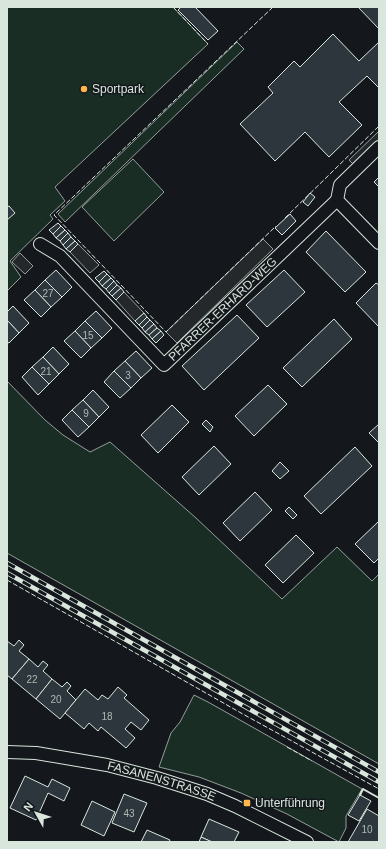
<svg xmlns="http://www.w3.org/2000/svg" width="386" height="849" font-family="Arial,sans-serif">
<rect width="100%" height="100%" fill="#14181c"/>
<g fill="#1a2d24" stroke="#939e99">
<path d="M7,7H173L208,44L55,187L65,201L50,215L53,219L10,261L21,277L7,291Z"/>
<path d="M237,42L244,49L65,222L58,214Z"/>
<path d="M133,159L164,192L114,241L82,207Z"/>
<path d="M7,381L45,420L63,435L90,452L110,442L196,518L282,599L337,547L372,581L379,574V764L7,553Z"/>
<path d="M194,695L208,702L362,789L346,816V828L339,842L287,814L241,793L199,777L159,767L171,733L180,722Z"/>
</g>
<g fill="#24282b" stroke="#939e99">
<path d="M379,131V139L353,164L349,160Z"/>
<path d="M263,239L273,249L177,343L166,332Z"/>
<path d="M78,244L99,265L90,273L70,252Z"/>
<path d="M20,253L33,266L25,274L12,262Z"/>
<path d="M124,292L144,313L135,321L116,300Z"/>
</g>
<g fill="#2c363c" stroke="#d8e6dc">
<path d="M181,7H195L218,31L208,40L178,10Z"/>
<path d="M358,7H379V29Z"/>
<path d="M333,34L359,61L379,42V88L367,76L339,102L362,125L329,157L305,132L275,161L240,124L273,93L268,87L294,61L300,67Z"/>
<path d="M379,177V187L374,182Z"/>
<path d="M310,193L315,197L308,206L303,202Z"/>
<path d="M9,206L15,213L7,220V207Z"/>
<path d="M290,214L296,221L282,235L275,228Z"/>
<path d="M58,223L61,226L53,234L49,230Z"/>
<path d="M61,226L65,230L56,238L53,234Z"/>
<path d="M65,230L68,233L60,241L56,238Z"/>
<path d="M326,231L366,272L345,292L306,252Z"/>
<path d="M68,233L71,237L63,245L60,241Z"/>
<path d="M71,237L75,241L66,249L63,245Z"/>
<path d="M75,241L78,244L70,252L66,249Z"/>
<path d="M56,270L72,287L62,297L45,280Z"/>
<path d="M284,270L305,292L267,327L246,305Z"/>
<path d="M104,271L107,274L99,282L95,278Z"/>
<path d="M107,274L111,278L102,286L99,282Z"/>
<path d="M111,278L114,281L106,289L102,286Z"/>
<path d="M45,280L62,297L51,307L35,290Z"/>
<path d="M114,281L117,285L109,293L106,289Z"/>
<path d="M376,283L379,285V327L356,303Z"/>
<path d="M117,285L121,288L112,296L109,293Z"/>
<path d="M121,288L124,292L116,300L112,296Z"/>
<path d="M35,290L51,307L41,317L24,300Z"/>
<path d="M13,306L29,323L19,333L7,320V312Z"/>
<path d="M96,311L112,328L102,338L85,321Z"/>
<path d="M144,313L147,317L139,325L135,321Z"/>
<path d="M237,315L259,338L204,390L182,366Z"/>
<path d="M147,317L150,320L142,328L139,325Z"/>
<path d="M334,319L352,339L302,387L283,368Z"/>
<path d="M7,320L19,333L9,343L7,342Z"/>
<path d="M150,320L154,324L145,332L142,328Z"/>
<path d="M85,321L102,338L91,348L75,331Z"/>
<path d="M154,324L157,328L149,335L145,332Z"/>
<path d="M157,328L161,331L152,339L149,335Z"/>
<path d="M75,331L91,348L81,358L64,341Z"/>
<path d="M161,331L164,335L156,343L152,339Z"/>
<path d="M53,347L69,364L59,374L43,357Z"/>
<path d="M136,351L152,368L141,378L125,361Z"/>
<path d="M43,357L59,374L49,384L32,367Z"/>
<path d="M125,361L141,378L131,388L114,371Z"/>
<path d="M32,367L49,384L38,395L22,377Z"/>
<path d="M114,371L131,388L120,398L104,382Z"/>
<path d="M268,385L287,404L254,436L235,416Z"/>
<path d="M93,390L109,407L99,417L83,400Z"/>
<path d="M83,400L99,417L89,427L72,410Z"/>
<path d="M172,405L189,422L158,453L141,435Z"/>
<path d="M72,410L89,427L78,437L62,420Z"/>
<path d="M206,420L213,427L210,432L202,424Z"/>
<path d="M379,424V443L369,433Z"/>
<path d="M214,446L231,464L199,495L182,477Z"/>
<path d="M355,447L372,466L321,514L304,496Z"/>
<path d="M280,462L289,471L280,479L272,471Z"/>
<path d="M255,492L272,510L240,541L223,523Z"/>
<path d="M289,507L297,515L293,519L285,511Z"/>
<path d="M379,521V558L374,563L355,544Z"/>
<path d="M296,535L314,553L283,583L265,565Z"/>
<path d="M19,640L24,645L19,651L29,659L12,679L7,675V641L14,646Z"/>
<path d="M29,659L38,667L43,661L48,665L43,671L52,679L36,699L12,679Z"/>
<path d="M52,679L62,687L67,682L71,686L67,691L76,700L60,719L36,699Z"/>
<path d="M118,687L127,695L124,698L149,720L141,730L131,722L125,729L135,738L126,748L101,727L98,731L89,723L84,729L65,713L85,689L98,700L102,695L108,699Z"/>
<path d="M25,776L48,787L52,779L70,788L64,801L48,793L36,820L10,808Z"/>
<path d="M124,794L147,803L134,832L112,823Z"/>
<path d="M360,795L371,801L359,821L348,815Z"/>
<path d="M92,801L115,812L104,836L81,825Z"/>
<path d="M367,809L379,816V842H348Z"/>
<path d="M209,819L239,832L234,842H212L201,837Z"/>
<path d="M147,830L170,840L169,842H141Z"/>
<path d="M201,837L212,842H199Z"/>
</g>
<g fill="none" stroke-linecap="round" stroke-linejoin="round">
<defs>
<g id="minor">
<path d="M337,200L340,185L379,147"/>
<path d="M337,200L379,243"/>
<path id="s1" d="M40,244L60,256L164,365L337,200"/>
<path id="s2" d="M7,752L36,753L107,765L157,778L207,794L235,806L307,842"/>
</g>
</defs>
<use href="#minor" stroke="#d8e6dc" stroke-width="14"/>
<use href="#minor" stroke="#14181c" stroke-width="12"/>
<defs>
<g id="rail">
<path d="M7,563L379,772"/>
<path d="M7,573L379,782"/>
</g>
</defs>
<use href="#rail" stroke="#d8e6dc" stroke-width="4.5"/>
<use href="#rail" stroke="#14181c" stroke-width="3" stroke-dasharray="9" stroke-linecap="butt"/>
<g stroke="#d8e6dc" stroke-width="1" stroke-dasharray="5 2" stroke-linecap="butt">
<path d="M173,7L208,44"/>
<path d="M273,7L54,215L166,332L276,226"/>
<path d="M285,218L379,126"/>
<path d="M7,580L241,713L379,789"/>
<path d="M287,747L312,761"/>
</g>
<path stroke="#d8e6dc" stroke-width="2" d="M360,795L363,789L379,798"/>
</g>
<g fill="#ffb74d" stroke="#14181c" stroke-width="1.5">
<circle cx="84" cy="89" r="4"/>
<rect x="243" y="799" width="8" height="8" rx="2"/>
</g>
<g text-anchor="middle" stroke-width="3" stroke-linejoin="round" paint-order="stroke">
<g font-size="10" fill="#adbab4">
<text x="48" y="297">27</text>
<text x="88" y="339">15</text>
<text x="46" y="375">21</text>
<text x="128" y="379">3</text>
<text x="86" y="417">9</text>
<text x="32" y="683">22</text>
<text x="56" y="703">20</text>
<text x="107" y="720">18</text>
<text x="129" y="817">43</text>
<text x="367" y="833">10</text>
</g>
<g font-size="12" fill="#d8e6dc" stroke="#14181c" text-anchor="start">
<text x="92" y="93">Sportpark</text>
<text x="255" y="807">Unterführung</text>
</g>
<g font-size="12" fill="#d8e6dc" stroke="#14181c">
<text dy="4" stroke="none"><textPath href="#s1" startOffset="255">PFARRER-ERHARD-WEG</textPath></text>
<text dy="4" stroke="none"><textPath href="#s2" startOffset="158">FASANENSTRASSE</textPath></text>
</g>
</g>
<rect width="386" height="849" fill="none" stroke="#d8e6dc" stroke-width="16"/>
<g transform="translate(36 813) rotate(309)" stroke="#14181c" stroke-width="3" paint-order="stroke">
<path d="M0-3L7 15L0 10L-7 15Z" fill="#d8e6dc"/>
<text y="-6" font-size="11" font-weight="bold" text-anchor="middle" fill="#d8e6dc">N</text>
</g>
</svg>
